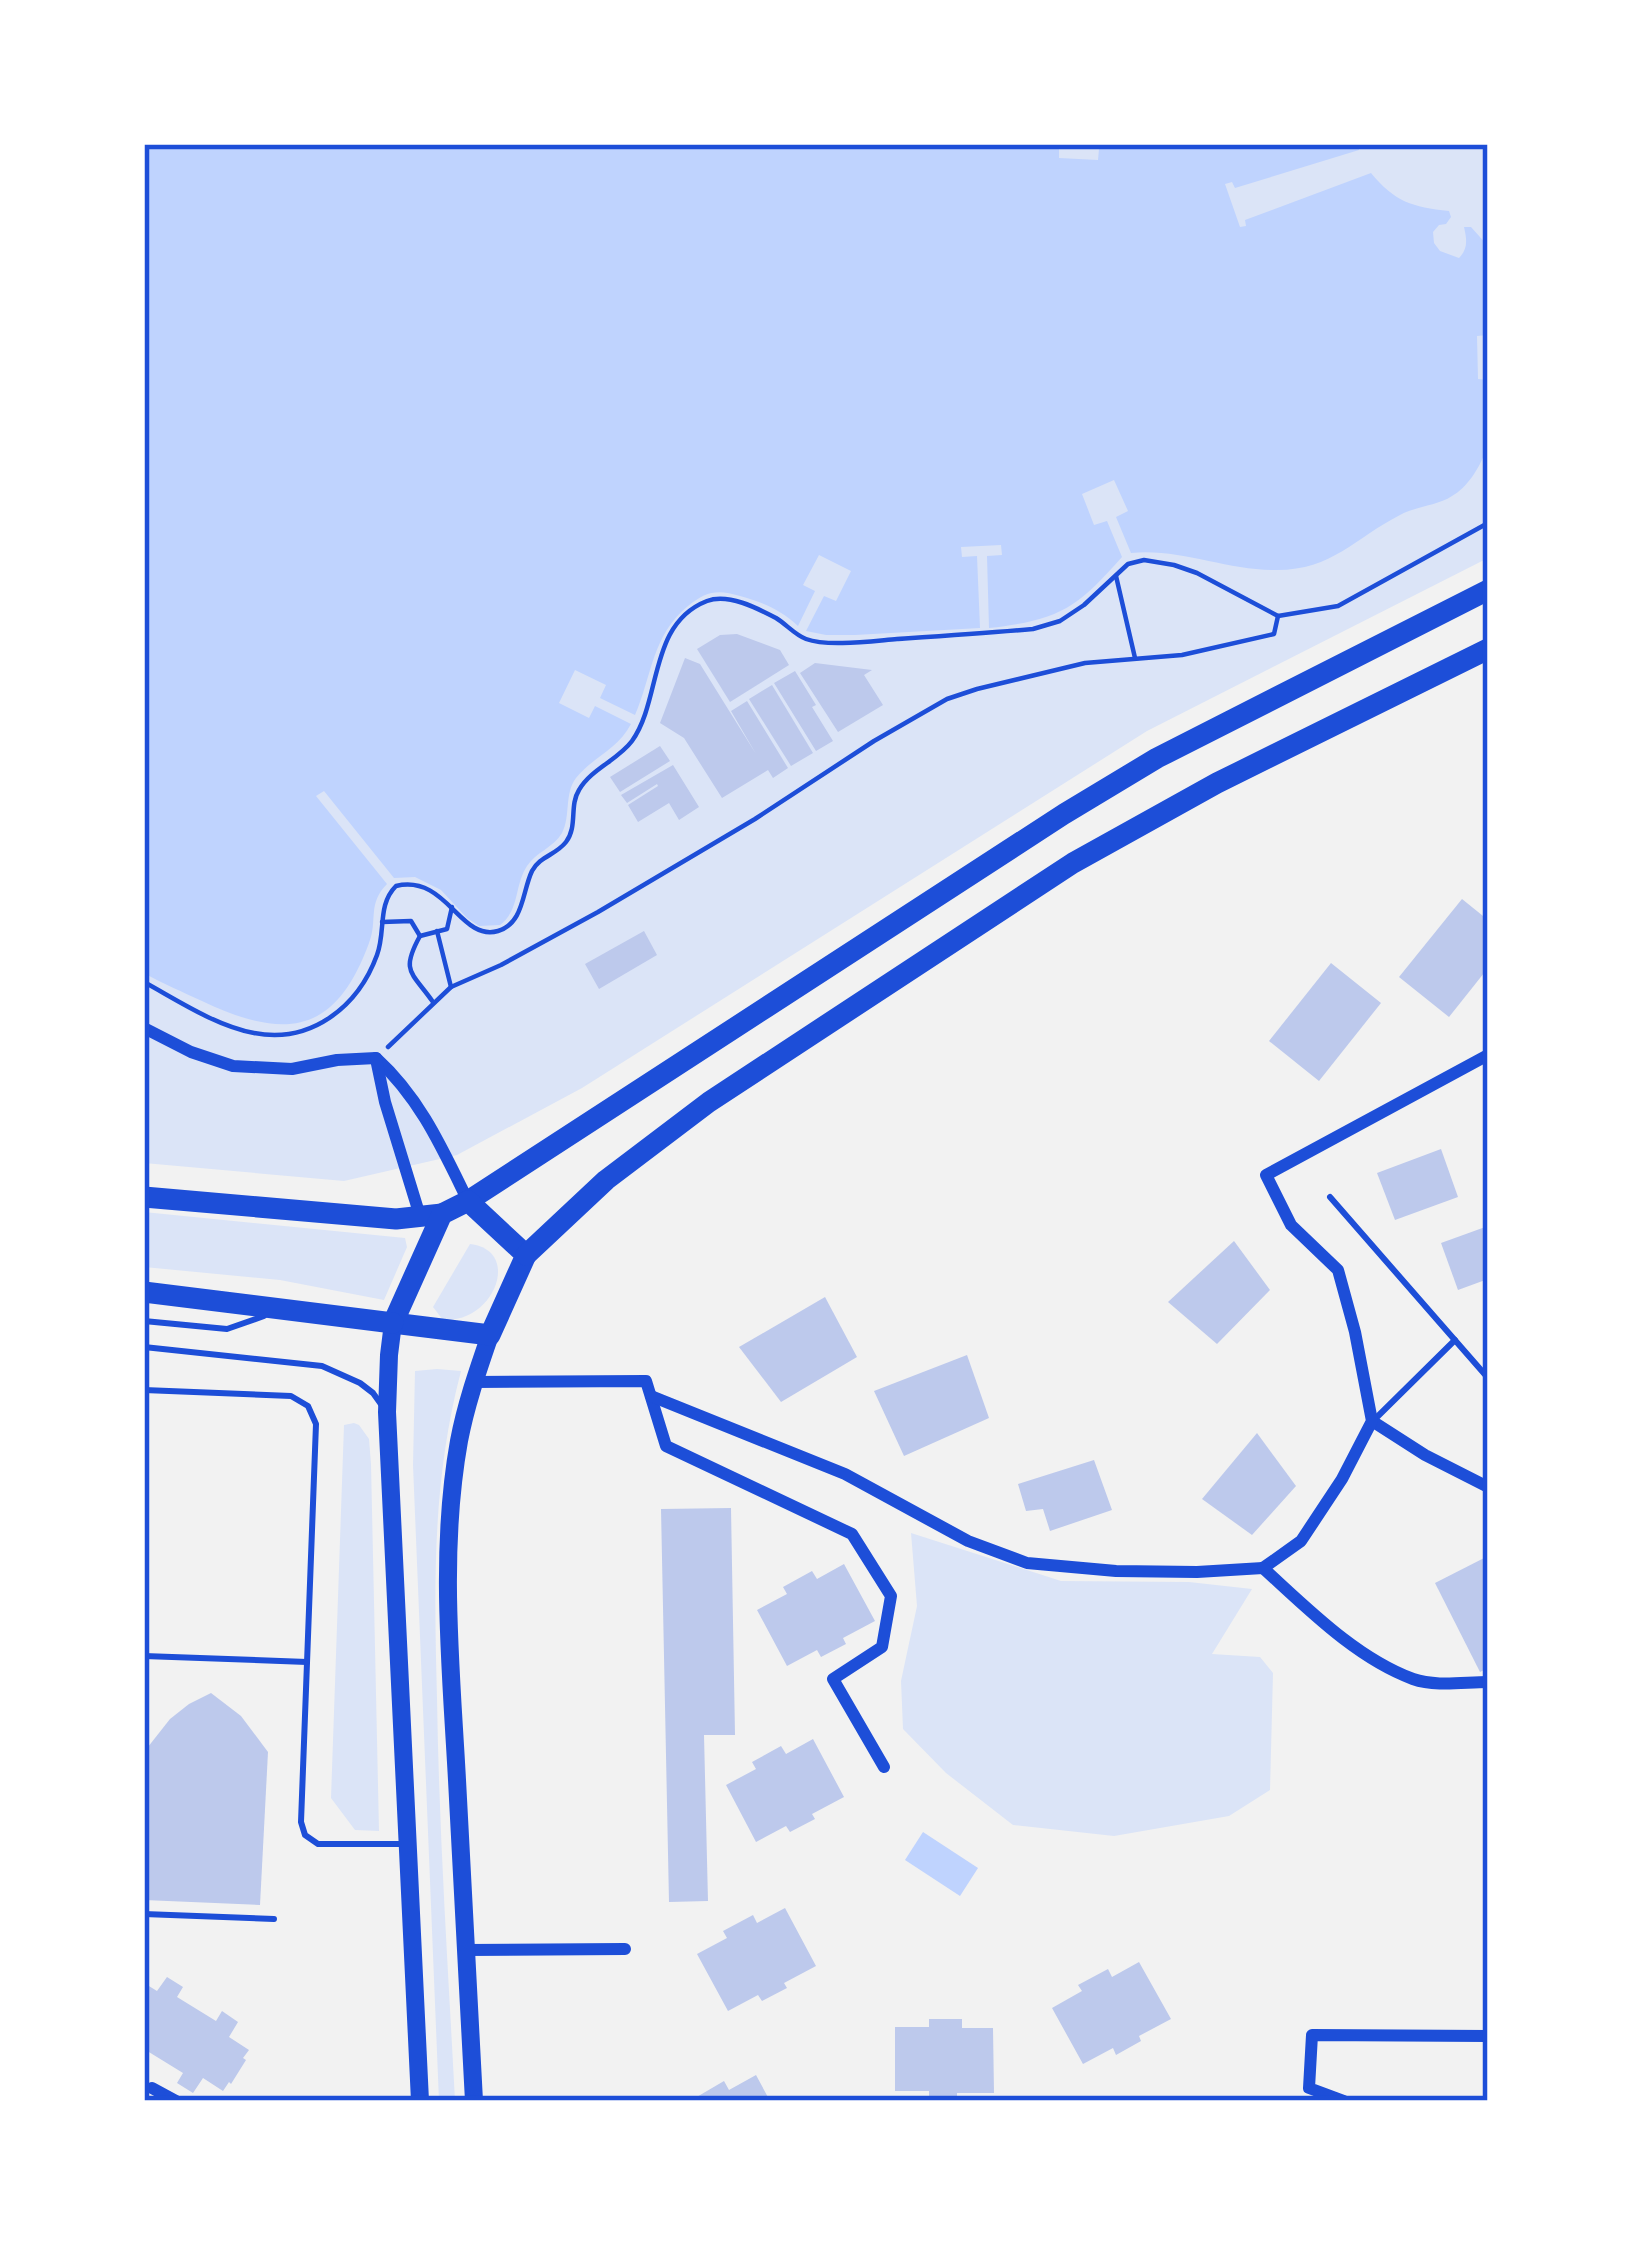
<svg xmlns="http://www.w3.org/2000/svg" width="1632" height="2245" font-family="'Roboto Condensed',sans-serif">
<rect width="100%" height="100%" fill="#f2f2f2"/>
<g fill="#dbe4f7">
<path d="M144,144H1488V558L1147,731L582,1088L457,1155L344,1181L144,1163Z"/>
<path d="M144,1212L405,1238L407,1247L384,1300L280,1280L144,1267Z"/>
<path d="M470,1244C522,1250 495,1323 443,1320L433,1307Z"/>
<path d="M437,1369L461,1371C432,1482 434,1584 437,1698C439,1833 448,1967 455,2101H439L413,1465L415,1371Z"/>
<path d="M354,1423L359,1425L369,1439L371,1464L379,1831L355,1830L331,1798L344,1425Z"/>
<path d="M911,1533L1061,1581L1189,1582L1252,1589L1212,1654L1260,1657L1273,1673L1270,1790L1229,1816L1114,1836L1013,1825L946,1773L903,1729L901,1681L917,1606Z"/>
</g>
<g fill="#bfd3fe">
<path d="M144,144H1074V149L1059,148V158L1098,160L1099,149H1084V144H1359V150L1235,188L1232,182L1225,184L1240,227L1246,226L1245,220L1371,173C1395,202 1412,207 1449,211L1451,217L1446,224L1439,225L1433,232L1434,243L1440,251L1459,258C1468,249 1467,240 1464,227H1471L1488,246V335L1477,336L1478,379L1488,380C1488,401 1494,433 1485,453C1479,468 1467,488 1452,496C1437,506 1416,506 1400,515C1355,538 1332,570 1277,570C1228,571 1180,548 1131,553L1116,517L1128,511L1114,480L1082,494L1094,525L1107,521L1122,557C1076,609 1059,620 989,628L987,556L1002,555L1001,545L961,547L962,557L977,556L980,628L855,635H826L806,631L824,596L836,601L851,571L819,555L803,585L815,591L798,626C781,610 762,602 740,596C718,589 706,591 688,606C652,635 652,676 635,715L600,698L606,685L575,670L559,703L589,718L595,706L631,724C618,749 593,757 576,778C564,794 571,816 562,833C553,848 536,852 527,866C514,886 520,910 500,925L479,926L467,918L441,890L415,877L394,878L324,791L316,796L387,884C367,904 378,920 369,943C335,1036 284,1040 202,1001C183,992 163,984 144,973Z"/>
<path d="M923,1832L978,1868L960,1896L905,1860Z"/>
</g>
<g fill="#bdc9ec">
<path d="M737,634L780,650L789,665L730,702L697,649L720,635Z"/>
<path d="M685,658L700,664L756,754L731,711L747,701L788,768L773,778L768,770L722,798L684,738L660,723Z"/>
<path d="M815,663L872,670L864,675L883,705L838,732L800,673Z"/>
<path d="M795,671L816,705L812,707L833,741L816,751L774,683Z"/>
<path d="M772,685L813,753L791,766L749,699Z"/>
<path d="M660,746L670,761L620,792L610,777Z"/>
<path d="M673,765L699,807L679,820L669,803L638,822L628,805L658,786L657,784L627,803L621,795Z"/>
<path d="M1462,899L1488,920V968L1449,1017L1399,977Z"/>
<path d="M644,931L657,955L599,989L585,964Z"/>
<path d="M1331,963L1381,1003L1319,1081L1269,1041Z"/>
<path d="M1441,1149L1458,1197L1395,1220L1377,1173Z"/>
<path d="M1488,1226V1279L1458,1290L1441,1243Z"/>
<path d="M1234,1241L1270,1290L1217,1344L1168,1302Z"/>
<path d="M825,1297L857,1357L781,1402L739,1347Z"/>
<path d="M967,1355L989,1418L904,1456L874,1391Z"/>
<path d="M1257,1433L1296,1486L1252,1535L1202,1499Z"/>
<path d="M1094,1460L1112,1510L1050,1531L1043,1509L1026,1511L1018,1484Z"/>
<path d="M731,1508L735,1735H704L708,1901L669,1902L661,1509Z"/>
<path d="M1488,1556V1668L1480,1672L1435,1583Z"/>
<path d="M844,1564L875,1621L843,1638L846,1644L821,1657L817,1650L787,1666L757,1610L787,1594L783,1587L812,1571L817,1579Z"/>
<path d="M211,1693L241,1716L268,1752L260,1905L144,1900V1752L170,1719L189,1704Z"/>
<path d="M813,1739L844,1797L812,1814L815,1819L790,1832L786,1826L756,1842L726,1785L756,1769L752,1762L781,1746L786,1754Z"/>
<path d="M785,1908L816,1966L784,1983L787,1988L762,2001L758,1995L728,2011L697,1954L727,1938L723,1931L753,1915L757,1923Z"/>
<path d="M1139,1962L1171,2019L1139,2036L1141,2041L1116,2055L1113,2048L1083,2064L1052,2008L1082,1991L1078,1985L1108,1969L1112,1977Z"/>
<path d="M167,1977L183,1987L177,1997L216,2021L222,2011L238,2022L229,2037L249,2050L243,2058L246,2060L231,2084L229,2082L223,2091L203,2078L193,2093L177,2083L183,2073L144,2049V1983L157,1991Z"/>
<path d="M929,2019H962V2028H993L994,2093H957V2098L929,2099V2091H895V2027H929Z"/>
<path d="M756,2075L770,2101H697L695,2098L724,2081L729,2090Z"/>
</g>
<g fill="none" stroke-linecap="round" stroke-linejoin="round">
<g stroke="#1d4ed8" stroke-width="4.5">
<path d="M1116,576L1135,658"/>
<path d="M382,922L411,921L420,936L447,929L452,907"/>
<path d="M437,931L451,987"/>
<path d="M420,936C400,972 412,972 433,1002"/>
<path d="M144,982C177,1000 216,1026 254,1033C311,1044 358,1007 377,955C386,931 377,905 396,886C447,874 460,942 498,931C524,923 522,892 532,871C540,856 556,855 566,842C578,826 569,806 579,790C591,769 618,760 632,741C662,699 648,624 707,601C728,593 757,608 776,618C786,624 795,635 806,639C828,647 872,641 897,639C942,636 988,633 1033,629L1060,621L1084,605L1128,564L1144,560L1174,565L1197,573L1278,616L1338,606L1488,523"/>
<path d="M388,1047L451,987L501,965L598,912L755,819L874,741L947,699L977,689L1085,663L1182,655L1274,634L1278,616"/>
</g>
<g stroke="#1d4ed8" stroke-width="6">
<path d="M1330,1197L1488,1378"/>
<path d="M144,1321L227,1329L264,1316"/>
<path d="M144,1347L322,1366L360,1383L373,1393L383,1407"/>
<path d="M144,1390L291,1396L308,1406L316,1424L301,1822L305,1835L318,1844H402"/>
<path d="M1375,1419L1455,1340"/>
<path d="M144,1656L307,1662"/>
<path d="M144,1914L274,1919"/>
</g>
<g stroke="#1d4ed8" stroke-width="12">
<path d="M144,1028L191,1052L233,1066L292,1069L337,1060L376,1058"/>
<path d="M376,1058C420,1098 442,1148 468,1201"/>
<path d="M376,1059L385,1102L420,1216"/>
<path d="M474,1382L646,1381L666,1446L852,1534L891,1596L882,1647L833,1679L884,1767"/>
<path d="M651,1396L845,1474L968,1541L1027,1563L1116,1571L1197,1572L1263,1568"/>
<path d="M1372,1421L1425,1455L1488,1487"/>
<path d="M1263,1568L1301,1541L1342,1479L1372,1421L1355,1332L1338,1270L1291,1225L1266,1175L1488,1055"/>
<path d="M1263,1568C1307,1608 1356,1658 1413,1679C1436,1687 1464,1682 1488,1682"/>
<path d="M466,1950L625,1949"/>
<path d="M152,2088L176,2101"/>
<path d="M1344,2101L1309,2088L1312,2035L1488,2036"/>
</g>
<g stroke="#1d4ed8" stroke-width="18">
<path d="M393,1323L389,1355L387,1412L420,2101"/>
<path d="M474,2101C468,1994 463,1887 457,1780C451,1668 439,1552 459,1441C466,1404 478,1370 490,1335"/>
</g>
<g stroke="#1d4ed8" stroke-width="21">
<path d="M144,1197L396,1219L442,1214"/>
<path d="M468,1201L1064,814L1157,758L1488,590"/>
<path d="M468,1201L526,1255L490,1335L393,1323L442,1214Z"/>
<path d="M526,1255L606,1180L709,1102L1073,863L1217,783L1488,649"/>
<path d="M144,1292L393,1323"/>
</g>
</g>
<rect width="1632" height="2245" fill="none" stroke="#ffffff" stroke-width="294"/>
<rect x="147" y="147" width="1338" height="1951" fill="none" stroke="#1d4ed8" stroke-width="4.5"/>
</svg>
